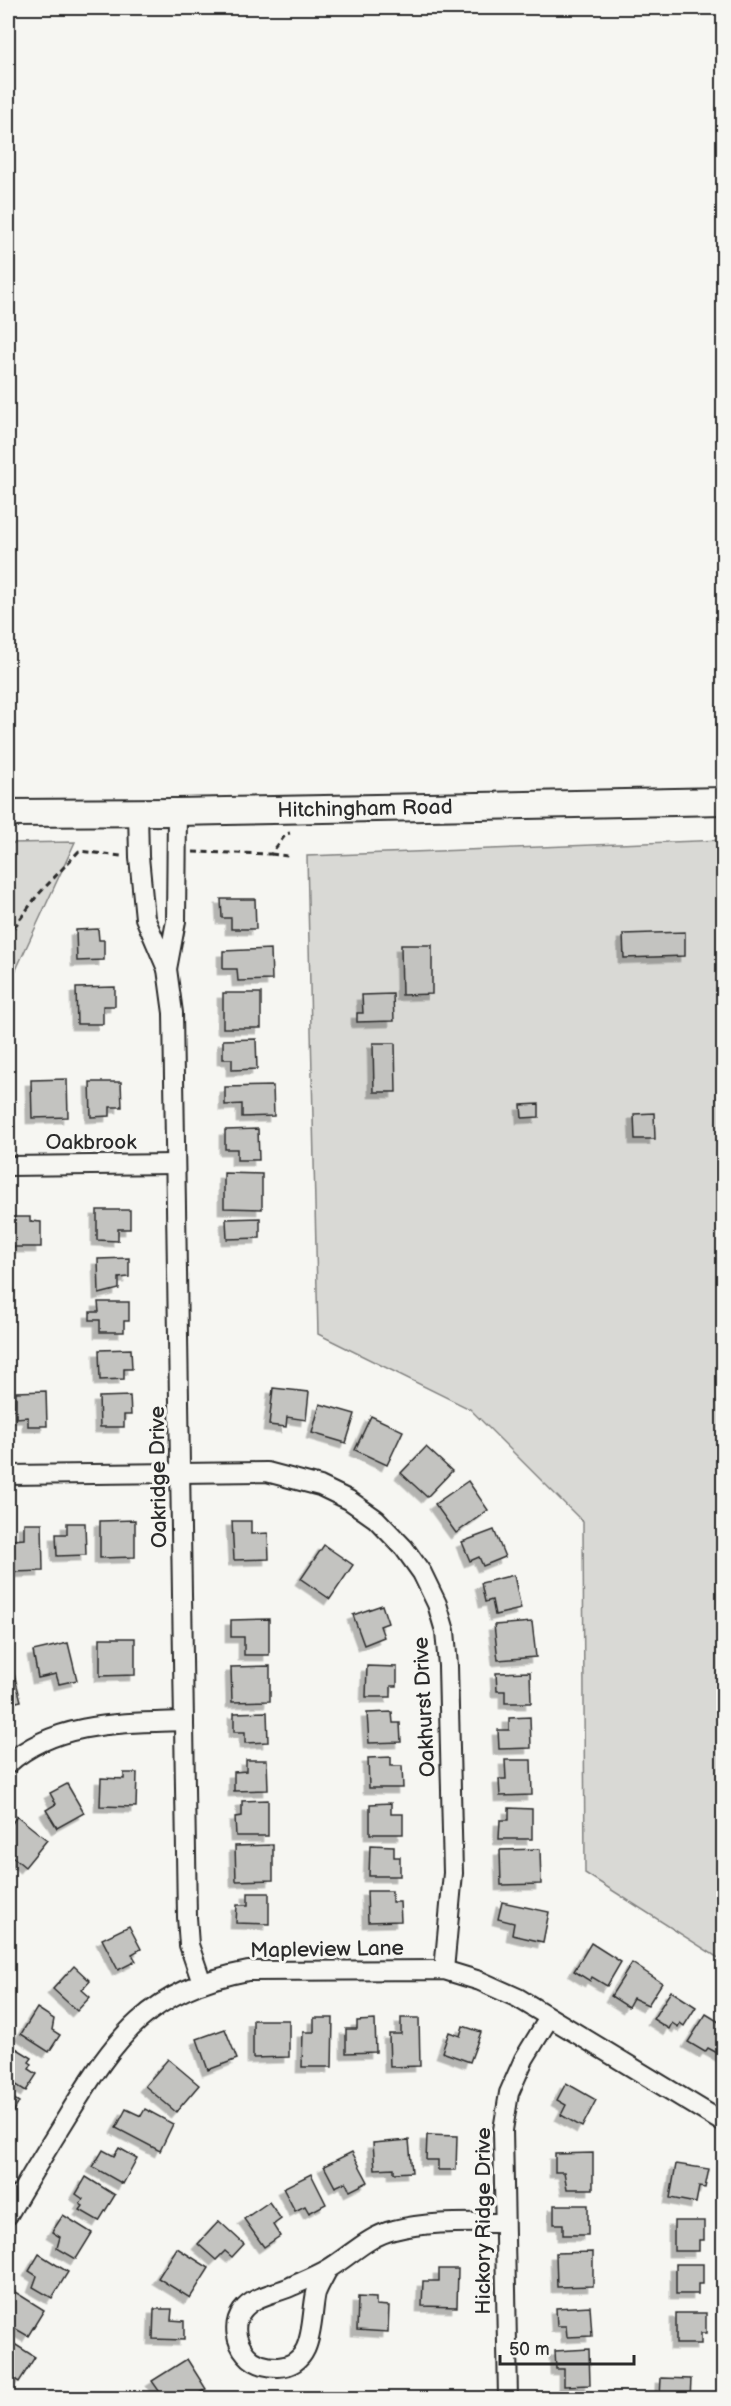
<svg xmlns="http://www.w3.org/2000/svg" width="731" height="2406" font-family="'Balsamiq Sans',sans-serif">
<defs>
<filter id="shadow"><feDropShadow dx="-5.5" dy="5.5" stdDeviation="0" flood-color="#0004"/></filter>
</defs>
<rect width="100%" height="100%" fill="#f6f6f2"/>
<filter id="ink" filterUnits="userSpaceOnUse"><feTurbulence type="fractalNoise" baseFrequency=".0167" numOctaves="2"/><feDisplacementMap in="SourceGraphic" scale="12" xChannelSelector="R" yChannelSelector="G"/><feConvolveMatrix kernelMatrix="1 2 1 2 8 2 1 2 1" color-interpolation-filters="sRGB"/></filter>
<g filter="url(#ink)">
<g fill="#d9d9d5" stroke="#828280" stroke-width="1.5">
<path d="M723,840V1961L585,1873L583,1522L470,1409L318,1334L307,856Z"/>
<path d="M75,842L8,987V843Z"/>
</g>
<g fill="#c3c3c0" stroke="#2b2b2b" stroke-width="1.5" filter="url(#shadow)">
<path d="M221,899H255L256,929H231V918H222Z"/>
<path d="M98,929L99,940H104V960L77,961L76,930Z"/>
<path d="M685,932V956L624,958L623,934Z"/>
<path d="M401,945H432V994L402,995Z"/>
<path d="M271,949L272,980L238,981L237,969H223V951Z"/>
<path d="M115,987V1006H103V1024H77L76,988Z"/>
<rect x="223" y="993" width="38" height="35"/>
<path d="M393,994L394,1021L357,1022V1013H363L362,995Z"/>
<path d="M256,1039L257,1069L232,1070V1059H223V1040Z"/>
<path d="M373,1043H395L396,1092H374Z"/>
<path d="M67,1079L68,1117L32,1118L31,1080Z"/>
<path d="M90,1082H121L122,1107H110V1116L91,1117Z"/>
<path d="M273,1086L274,1116L242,1117V1104L225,1105V1087Z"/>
<path d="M539,1104V1117L522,1118L521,1105Z"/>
<path d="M654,1113L655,1139H635L634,1114Z"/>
<path d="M258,1129L259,1160H237V1149H225V1130Z"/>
<path d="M224,1173L262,1174V1209L224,1208Z"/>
<path d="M97,1210H130V1229H118V1241L97,1240Z"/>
<path d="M10,1217H30V1221L41,1222V1247H10Z"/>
<path d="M260,1218V1238L227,1239L226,1219Z"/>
<path d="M129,1258V1277L119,1278V1289L99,1294L98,1259Z"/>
<path d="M98,1302H129V1321H124V1332H100V1320H90V1312H99Z"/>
<path d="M131,1349L132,1369H124V1379L100,1380L99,1350Z"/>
<path d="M273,1388L309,1392L306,1420L287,1417L286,1427L269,1425Z"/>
<path d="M46,1391L47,1426H28V1417L16,1418V1392Z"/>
<path d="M130,1396L131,1415H124V1427H100L99,1397Z"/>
<path d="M320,1404L355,1414L346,1443L312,1433Z"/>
<path d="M371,1416L403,1431L387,1465L355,1450Z"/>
<path d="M426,1447L452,1471L427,1497L401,1473Z"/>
<path d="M468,1481L488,1510L456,1533L435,1504Z"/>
<path d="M135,1520V1557L100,1558V1521Z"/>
<path d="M232,1521H251V1534L268,1533L269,1559L234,1560Z"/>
<path d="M24,1523H42L43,1571L13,1572L12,1540L24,1539Z"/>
<path d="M67,1523H85L86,1555L57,1556L56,1534H67Z"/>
<path d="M494,1530L505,1557L483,1566L479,1557L470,1561L462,1542Z"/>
<path d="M324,1545L353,1565L330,1599L301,1579Z"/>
<path d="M514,1575L521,1609L495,1615L492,1600L485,1602L481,1583Z"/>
<path d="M382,1605L388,1623L380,1626L384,1637L364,1645L353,1615Z"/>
<path d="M269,1619V1655H244V1637H231V1620Z"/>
<path d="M532,1622L536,1657L498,1660L494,1625Z"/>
<path d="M100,1638H135V1675L100,1676Z"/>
<path d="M68,1643L77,1680L59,1684L56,1674L38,1678L33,1651Z"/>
<path d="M270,1666V1701L232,1702L231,1667Z"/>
<path d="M367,1666L397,1667V1686H391V1697H366Z"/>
<path d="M13,1670L21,1701L8,1704V1672Z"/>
<path d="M530,1672L531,1703H505V1691H497L496,1673Z"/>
<path d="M267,1712L268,1742L245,1743V1732H234V1713Z"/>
<path d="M392,1712L393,1723H400L401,1742L369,1743L367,1713Z"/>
<path d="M530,1717L531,1748L499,1749L498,1730H509V1718Z"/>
<path d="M391,1757V1766H402L403,1788H369L368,1758Z"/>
<path d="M246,1760H267L268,1790L234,1791V1772L246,1771Z"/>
<path d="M505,1760H531L532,1795L500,1796L499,1779H506Z"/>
<path d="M124,1773H137L136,1807L100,1806L101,1778L124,1779Z"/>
<path d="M67,1784L84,1813L57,1828L46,1810L56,1804L50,1793Z"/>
<path d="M268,1800V1836H236L235,1817L242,1816V1801Z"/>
<path d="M391,1803V1814H403V1834H370V1804Z"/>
<path d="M509,1808L532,1809V1839H499L500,1820H509Z"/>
<path d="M17,1816L47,1840L25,1867L8,1853V1829Z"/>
<path d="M273,1845V1880L236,1881L235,1846Z"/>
<path d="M370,1845L394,1846V1857H400V1876H369Z"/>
<path d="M540,1849L541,1884L501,1885L500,1850Z"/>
<path d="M367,1891H392V1902H400L401,1921L368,1922Z"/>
<path d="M248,1893H269V1924L236,1923L237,1905H248Z"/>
<path d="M502,1902L549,1912L543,1942L512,1935L514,1923L498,1919Z"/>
<path d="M129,1926L141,1949L132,1954L136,1961L118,1970L102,1939Z"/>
<path d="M591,1943L621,1962L607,1986L592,1977L590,1981L574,1971Z"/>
<path d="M632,1963L662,1983L648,2005L633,1998L628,2007L611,1996Z"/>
<path d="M74,1966L90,1981L82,1990L90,1997L77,2011L53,1989Z"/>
<path d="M671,1991L696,2007L684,2026L680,2023L678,2027L672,2023L669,2029L653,2019Z"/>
<path d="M37,2008L54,2019L52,2030L60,2035L49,2052L21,2034Z"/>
<path d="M706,2014L724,2025L723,2056L708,2048L705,2052L688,2042Z"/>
<path d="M314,2018H333L332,2067H302L303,2032H314Z"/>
<path d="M401,2018H419L420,2066L390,2067L389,2034H401Z"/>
<path d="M253,2020H289V2057L253,2058Z"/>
<path d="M375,2020L376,2052L346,2053V2029H357V2021Z"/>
<path d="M463,2026L481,2032L470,2062L442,2052L449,2032L460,2036Z"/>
<path d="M225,2029L237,2059L208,2070L197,2039Z"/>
<path d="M14,2047L32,2058L29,2062L32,2064L29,2069L37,2074L26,2091L8,2080V2057Z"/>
<path d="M168,2059L199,2085L176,2112L145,2086Z"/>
<path d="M566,2083L596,2100L582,2127L561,2115L566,2105L557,2100Z"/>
<path d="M8,2095L19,2102L10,2118L8,2116Z"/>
<path d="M126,2109L141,2116L145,2109L173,2124L160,2151L116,2128Z"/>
<path d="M427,2135L457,2136L456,2170H438V2160H426Z"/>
<path d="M409,2140L412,2172L394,2173V2168L375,2169L373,2143Z"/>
<path d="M119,2148L137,2158L123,2184L93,2167L103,2150L114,2156Z"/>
<path d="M352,2152L368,2182L350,2191L346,2182L335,2187L324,2166Z"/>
<path d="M593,2153V2189H567L564,2172H555V2154Z"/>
<path d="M676,2164L709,2169L705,2188L699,2187L696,2203L670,2198Z"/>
<path d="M311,2174L326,2204L309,2213L305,2206L295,2211L283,2188Z"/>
<path d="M86,2177L115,2195L99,2221L80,2210L83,2206L80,2204L83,2199L76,2194Z"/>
<path d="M269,2202L281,2219L273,2225L280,2236L264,2247L244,2219Z"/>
<path d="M554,2205H588V2235H563V2224H554Z"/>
<path d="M63,2215L92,2233L76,2259L57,2248L60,2237L52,2232Z"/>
<path d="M219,2221L244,2244L232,2257L225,2251L216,2260L198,2244Z"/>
<path d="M674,2221H704V2240H699V2251H674Z"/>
<path d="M177,2248L209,2268L190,2298L158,2278Z"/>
<path d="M593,2252V2286L557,2287L556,2253Z"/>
<path d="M39,2254L68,2272L52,2298L33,2287L37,2276L29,2271Z"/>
<path d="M676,2264H703V2284H698V2294H676Z"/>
<path d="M439,2269H458L457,2307L422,2306L423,2281H439Z"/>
<path d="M15,2292L44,2310L28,2336L9,2325L12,2321L9,2319L12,2314L8,2311V2305Z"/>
<path d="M358,2297L376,2298V2305L389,2306L388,2332L357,2330Z"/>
<path d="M590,2306L592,2336L567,2337L566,2326H557L556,2308Z"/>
<path d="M154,2309H172L171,2320L184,2321V2340L153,2339Z"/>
<path d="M676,2313H706V2333H701V2344H676Z"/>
<path d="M8,2340L35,2357L19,2382L8,2375Z"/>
<path d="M589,2349L590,2385L564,2386V2369H556L555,2351Z"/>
<path d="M187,2359L206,2389L191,2398H164L152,2381Z"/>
<path d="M661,2378L691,2379L690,2398H660Z"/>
</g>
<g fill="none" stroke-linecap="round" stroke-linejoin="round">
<defs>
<g id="street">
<path d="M138,811L139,857L145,918L167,969L176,921L177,812"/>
<path d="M167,969L173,1013L187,1917L189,1945L202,1983"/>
<path d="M8,1166L175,1164"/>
<path d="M8,1475L267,1472L320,1486L349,1500L376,1519L404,1548L422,1573L437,1604L445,1631L448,1666L453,1873L444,1970"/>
<path d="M8,1764C56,1721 124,1723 184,1721"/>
<path d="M8,2215C27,2182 47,2149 67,2117C117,2035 149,1990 248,1971L444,1970L480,1981L518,1998L724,2123"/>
<path d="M328,2269C324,2277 319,2285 316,2293C310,2319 316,2365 278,2367C266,2367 254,2364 246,2354C236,2342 232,2325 242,2311C253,2296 274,2294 290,2287C303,2281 316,2276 328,2269C350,2256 368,2236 394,2230C429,2221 468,2223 504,2223"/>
<path d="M508,2398L503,2130L509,2093L524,2059L549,2018"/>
</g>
<g id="secondary">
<path id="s1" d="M8,813L177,812L724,801"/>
</g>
</defs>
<use href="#street" stroke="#2b2b2b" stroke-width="22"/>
<use href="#secondary" stroke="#2b2b2b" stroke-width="30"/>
<g stroke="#2b2b2b" stroke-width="3" stroke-dasharray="6 4.5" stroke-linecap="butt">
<path d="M193,852L271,854L286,834L290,833"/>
<path d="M271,854L288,856"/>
<path d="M8,936L36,897L79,851L121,856"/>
</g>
<use href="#street" stroke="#f6f6f2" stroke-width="18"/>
<use href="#secondary" stroke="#f6f6f2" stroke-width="26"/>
</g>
</g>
<g text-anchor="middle" stroke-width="6" stroke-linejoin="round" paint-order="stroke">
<g font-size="21" fill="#2b2b2b" stroke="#f6f6f2">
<text dy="7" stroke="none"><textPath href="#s1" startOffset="357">Hitchingham Road</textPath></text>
<text x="91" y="1149">Oakbrook</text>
<text transform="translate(158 1477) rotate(-91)" y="7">Oakridge Drive</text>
<text transform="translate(424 1707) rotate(-93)" y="7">Oakhurst Drive</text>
<text transform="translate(327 1949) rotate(-1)" y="7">Mapleview Lane</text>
<text transform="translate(483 2221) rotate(-90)" y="7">Hickory Ridge Drive</text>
</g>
</g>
<rect width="731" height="2406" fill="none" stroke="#f6f6f2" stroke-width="30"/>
<rect x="15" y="15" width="701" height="2376" fill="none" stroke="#2b2b2b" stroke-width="2" filter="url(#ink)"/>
<path d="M500 2355v9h134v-9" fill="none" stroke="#2b2b2b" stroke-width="3"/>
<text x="509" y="2355" font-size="18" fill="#2b2b2b" stroke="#f6f6f2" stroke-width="4.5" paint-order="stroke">50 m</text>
</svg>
